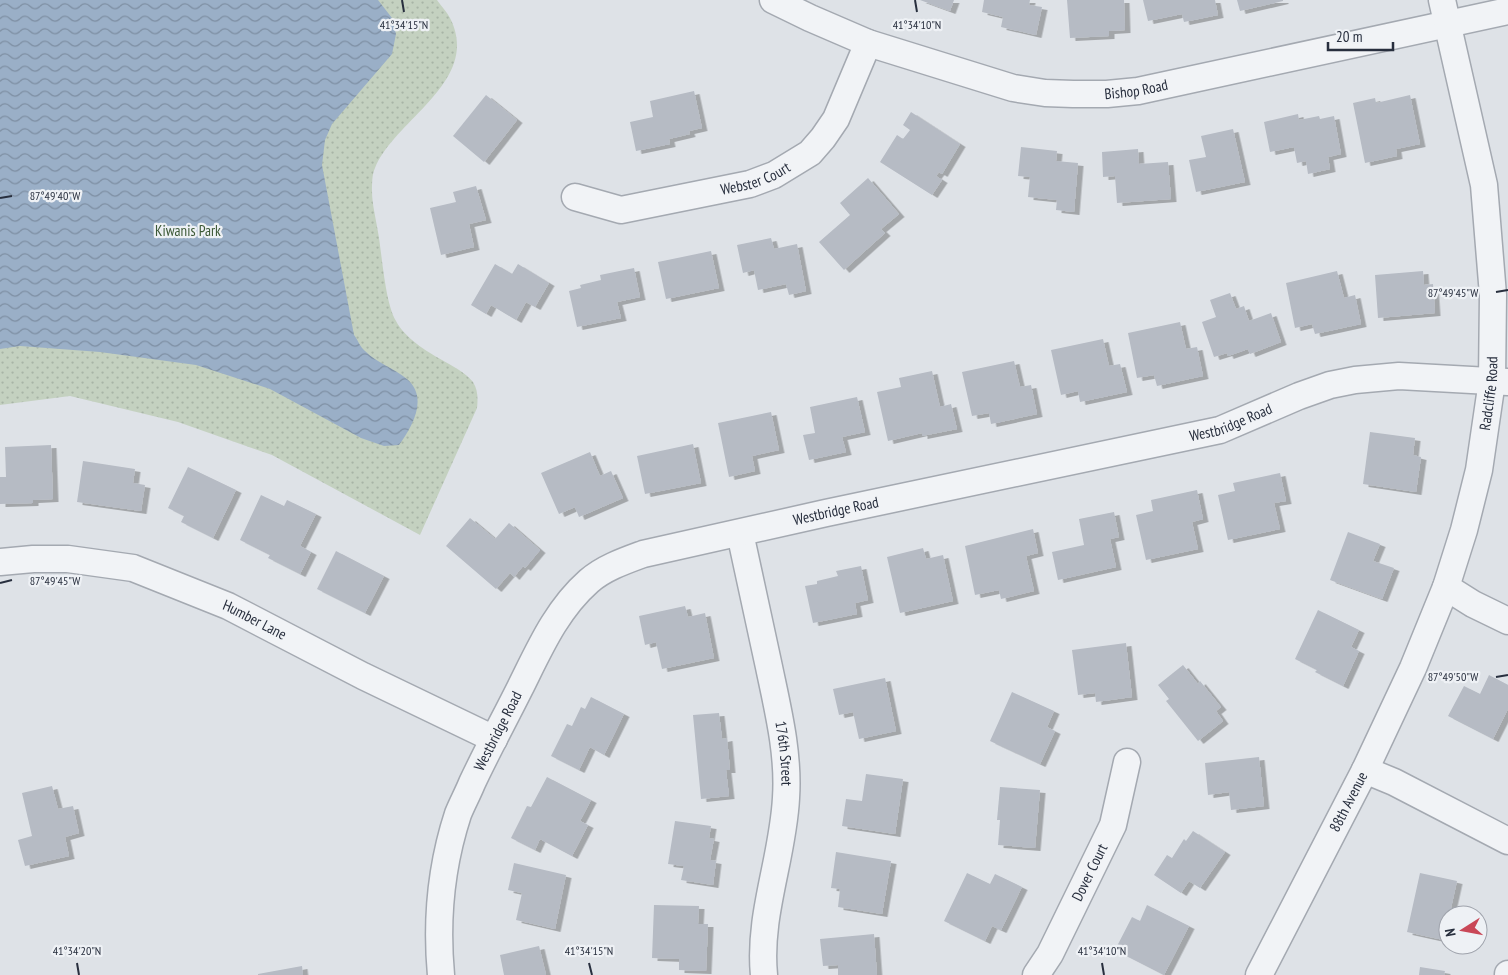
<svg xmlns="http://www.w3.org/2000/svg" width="1508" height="975" font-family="'PT Sans Narrow',sans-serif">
<defs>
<pattern id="green-dots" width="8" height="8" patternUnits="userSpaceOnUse" patternTransform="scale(1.25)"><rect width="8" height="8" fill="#c4d1c0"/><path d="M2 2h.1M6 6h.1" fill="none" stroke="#a8b4a6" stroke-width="1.8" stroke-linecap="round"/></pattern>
<pattern id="water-waves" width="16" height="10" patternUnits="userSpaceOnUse" patternTransform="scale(1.25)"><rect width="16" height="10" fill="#9aafc7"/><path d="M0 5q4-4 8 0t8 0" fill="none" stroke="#7e8fa3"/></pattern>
<filter id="shadow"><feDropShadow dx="5.5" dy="3" stdDeviation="0" flood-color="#0004"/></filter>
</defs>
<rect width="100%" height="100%" fill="#dee2e7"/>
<path fill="url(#green-dots)" d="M0,0H437C441,6 447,12 450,18C482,81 395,119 375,168C372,174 372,184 372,191C372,204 376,219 378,232C382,254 385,303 396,321C405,338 426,351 442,360C452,366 465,372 473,382C478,390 478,399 477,408L420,535L272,455L178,422L70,396L0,405Z"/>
<path fill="url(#water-waves)" d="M0,0H378L392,18L396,34L392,54L332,124L325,140L322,165L354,335C358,340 360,347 365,351C377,363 394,368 407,379C429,398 412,427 399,445L384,446L361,438L270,389L196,365L100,352L20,346L0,349Z"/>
<g fill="#b6bbc4" filter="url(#shadow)">
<path d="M920,0H954L950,11Z"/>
<path d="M984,0H1030L1029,5L1042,7L1036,35L1001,27L1003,17L982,12Z"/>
<path d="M1067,0H1124L1125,30L1109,31V36L1070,38Z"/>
<path d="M1143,0H1215L1218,15L1184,22L1182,14L1148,21Z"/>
<path d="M1237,0H1283V1L1240,11Z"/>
<path d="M694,91L702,128L689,131L690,134L669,139L670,144L636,151L630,122L653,117L650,101Z"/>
<path d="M486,95L517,120L484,162L453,136Z"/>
<path d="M1410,95L1420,144L1396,149L1397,156L1365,163L1353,103L1375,98L1376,103Z"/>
<path d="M911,112L960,144L942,174L939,172L936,176L942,180L932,195L880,162L897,135L903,139L910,130L903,125Z"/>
<path d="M1298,114L1299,120L1319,116L1320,119L1334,116L1341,154L1328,157L1330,169L1308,174L1306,161L1297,163L1294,147L1270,152L1264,122Z"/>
<path d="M1233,129L1245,182L1196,192L1189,160L1206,157L1201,136Z"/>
<path d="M1021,147L1057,151L1056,161L1078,163L1074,212L1056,210L1057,200L1028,197L1030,177L1018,176Z"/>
<path d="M1138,149L1139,164L1168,162L1171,199L1117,203L1115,176L1103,177L1102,152Z"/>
<path d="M868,178L899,214L881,229L885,233L844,270L819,242L850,215L840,203Z"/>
<path d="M476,186L486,220L469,224L474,247L441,255L430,208L456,202L453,192Z"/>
<path d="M771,238L774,249L797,244L806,291L789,295L786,284L758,290L754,270L743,273L737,245Z"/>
<path d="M711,251L719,288L666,299L658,262Z"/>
<path d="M495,264L512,274L518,264L549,283L535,307L526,302L516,320L491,305L486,314L471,305Z"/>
<path d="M634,268L640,297L617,302L621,318L577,327L569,291L581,288L580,285L601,280L600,275Z"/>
<path d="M1337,271L1344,298L1355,295L1361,324L1315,334L1312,324L1295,328L1286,283Z"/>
<path d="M1423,271L1424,285L1433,284L1435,313L1378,318L1375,275Z"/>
<path d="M1230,293L1236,309L1244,306L1249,321L1271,313L1281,342L1250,354L1248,349L1228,356L1227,353L1214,357L1202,322L1216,317L1210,300Z"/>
<path d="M1180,322L1186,349L1197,347L1203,376L1157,386L1154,375L1137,378L1128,333Z"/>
<path d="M1103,339L1109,366L1120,364L1127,392L1080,402L1078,391L1061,395L1051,350Z"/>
<path d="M1014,361L1020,387L1031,385L1037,414L991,424L989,413L972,416L962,372Z"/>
<path d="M932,371L940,407L951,404L957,429L922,436V433L888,441L877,392L901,387L899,378Z"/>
<path d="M857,397L865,432L842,437L846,452L809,460L803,435L815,433L810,407Z"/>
<path d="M771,412L779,450L752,456L755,471L729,477L718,423Z"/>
<path d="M1370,432L1415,438L1413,455L1421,457L1416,492L1363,484Z"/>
<path d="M693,444L701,483L645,494L637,456Z"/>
<path d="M51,445L53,499L33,500V503L0,504V477H6L5,447Z"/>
<path d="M590,452L600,476L611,471L623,498L579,517L575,507L559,514L541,473Z"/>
<path d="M83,461L135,469L133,483L145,485L141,511L77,502Z"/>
<path d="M188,467L236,490L213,538L181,522L184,516L168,508Z"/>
<path d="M1280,473L1286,501L1274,503L1280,529L1228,540L1218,495L1235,491L1233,483Z"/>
<path d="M1197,490L1203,519L1192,522L1198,549L1146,560L1136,515L1153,511L1151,500Z"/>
<path d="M261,495L284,506L287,500L316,514L300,546L311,552L300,574L268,558L270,555L240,540Z"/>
<path d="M1114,512L1119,537L1110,539L1116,567L1058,580L1052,552L1084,545L1079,519Z"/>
<path d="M470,518L495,539L509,523L540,550L525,568L523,566L514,577L510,573L496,589L446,546Z"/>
<path d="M1033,529L1038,553L1026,556L1034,591L1001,599L999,590L975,595L965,546Z"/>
<path d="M1348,532L1380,544L1373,561L1394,568L1382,599L1330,580Z"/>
<path d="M923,548L926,559L943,555L953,601L900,613L887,557Z"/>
<path d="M336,551L384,576L365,613L317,589Z"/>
<path d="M861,566L868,600L855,603L857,614L813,623L805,586L817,584V581L838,576L836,571Z"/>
<path d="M685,606L688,617L705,613L714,658L662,669L656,642L645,645L639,616Z"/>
<path d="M1318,610L1359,630L1351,647L1359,651L1343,686L1315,672L1317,670L1295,659Z"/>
<path d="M1126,643L1132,697L1096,702L1095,693L1078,695L1072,650Z"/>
<path d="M1183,665L1198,684L1200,681L1221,707L1216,711L1223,721L1198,741L1166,701L1169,699L1158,685Z"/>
<path d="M1489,675L1508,685V709L1493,739L1448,716L1464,686L1480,694Z"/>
<path d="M885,678L896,731L859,739L853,712L839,715L833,689Z"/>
<path d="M1012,692L1054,711L1047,727L1055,731L1040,764L990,741Z"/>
<path d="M591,697L624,714L604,755L590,747L579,770L551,756L567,724L572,726L581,707L585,709Z"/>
<path d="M719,713L722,739L727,738L730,770H726L729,796L701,799L693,715Z"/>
<path d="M1259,757L1264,806L1231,810L1229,792L1208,795L1205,763Z"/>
<path d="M866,774L903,779L895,834L842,826L846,799L862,801Z"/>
<path d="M547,777L591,800L580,821L588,825L572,856L540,839L535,850L511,838L527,806L531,807Z"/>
<path d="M52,786L58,809L73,806L79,833L65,837L69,856L25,866L18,840L32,836L22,793Z"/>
<path d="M1000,787L1040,790L1035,848L998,845L1000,820H997Z"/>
<path d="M675,821L711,826L709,838L714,839L710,860L716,861L713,885L681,880L684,866L668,864Z"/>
<path d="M1193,831L1225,852L1200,888L1189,881L1181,893L1154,875L1167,855L1172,858L1184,839L1186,841Z"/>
<path d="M836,852L891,861L882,914L838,907L840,889L831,888Z"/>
<path d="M514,863L566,875L555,929L516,920L522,893L508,890Z"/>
<path d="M967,873L990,884L995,874L1022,887L1001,930L992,926L985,941L944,921Z"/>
<path d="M1420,873L1457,881L1451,908L1466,912L1465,915H1448V941L1407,932Z"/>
<path d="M654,905L699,906L698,924H708L706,971L679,970V959L652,958Z"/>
<path d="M1147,905L1189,926L1164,975L1115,950L1132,917L1140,921Z"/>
<path d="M874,934L877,975H838V965L823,966L820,939Z"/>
<path d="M539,946L546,975H504L500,955Z"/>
<path d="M302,966L303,975H258V974Z"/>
<path d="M1420,967L1445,971L1444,975H1419Z"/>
</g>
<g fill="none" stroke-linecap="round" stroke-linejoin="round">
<defs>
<g id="minor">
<path id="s1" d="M773,0L810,18L868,43L1013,88L1045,93L1073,94H1107L1138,91L1508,11"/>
<path id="s2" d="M575,197L621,210L750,184L774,175L810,153L823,138L836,119L868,43"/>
<path id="s3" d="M740,533C750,578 759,622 769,667C778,710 789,754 786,798C783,858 758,915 764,975"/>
<path id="s4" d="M0,562L33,559H68L133,568L228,606L363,676L494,739"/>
<path d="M1446,587L1473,604L1508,621"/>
<path d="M1365,770L1394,782L1508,841"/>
<path id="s5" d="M441,975C436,921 441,866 458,814C462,804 468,793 472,783C487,751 504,720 520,688C539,650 556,610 589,581C604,568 624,561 643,554L826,513L1220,430L1299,396L1330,385L1355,380L1399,376L1508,382"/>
<path id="s6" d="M1036,975L1050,954L1113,825L1127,762"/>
<path id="s7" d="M1259,975L1365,770L1413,668L1446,587L1464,530L1479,470L1492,381L1493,295L1484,185L1442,0"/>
<path d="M1508,975V974"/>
</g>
</defs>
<use href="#minor" stroke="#a4a9b1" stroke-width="29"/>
<use href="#minor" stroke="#f1f3f6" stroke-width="26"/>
</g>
<path fill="none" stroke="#282f3e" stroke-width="2" d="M402,0L404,12M915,0L917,12M0,198L12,196M1496,292L1508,290M0,583L12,580M1496,677L1508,675M77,963L79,975M589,963L592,975M1102,963L1104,975"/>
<g text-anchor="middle" stroke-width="4.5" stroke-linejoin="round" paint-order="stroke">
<g font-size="15" fill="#282f3e" stroke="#eef1f5">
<text dy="5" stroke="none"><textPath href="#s1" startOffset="380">Bishop Road</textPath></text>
<text dy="5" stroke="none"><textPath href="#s2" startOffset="186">Webster Court</textPath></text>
<text dy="5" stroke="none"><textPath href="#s7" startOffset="630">Radcliffe Road</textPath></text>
<text dy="5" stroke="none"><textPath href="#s5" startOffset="1095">Westbridge Road</textPath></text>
<text dy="5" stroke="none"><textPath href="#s5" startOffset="690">Westbridge Road</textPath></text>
<text dy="5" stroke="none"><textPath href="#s4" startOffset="266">Humber Lane</textPath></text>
<text dy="5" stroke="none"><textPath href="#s5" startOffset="255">Westbridge Road</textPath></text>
<text dy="5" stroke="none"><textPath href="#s3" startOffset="225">176th Street</textPath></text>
<text dy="5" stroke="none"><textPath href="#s7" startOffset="195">88th Avenue</textPath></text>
<text dy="5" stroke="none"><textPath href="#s6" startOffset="116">Dover Court</textPath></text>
</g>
<g font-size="15" fill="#3c5936" stroke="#eef1f5">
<text x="188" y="236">Kiwanis Park</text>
</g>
</g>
<g font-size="12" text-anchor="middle" fill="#282f3e" stroke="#eef1f5" stroke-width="4.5" stroke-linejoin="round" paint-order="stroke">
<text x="404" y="29">41°34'15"N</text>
<text x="917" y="29">41°34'10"N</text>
<text x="55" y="200">87°49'40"W</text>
<text x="1453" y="297">87°49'45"W</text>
<text x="55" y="585">87°49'45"W</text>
<text x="1453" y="681">87°49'50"W</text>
<text x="77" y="955">41°34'20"N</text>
<text x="589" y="955">41°34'15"N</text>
<text x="1102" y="955">41°34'10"N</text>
</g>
<g transform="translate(1463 930) rotate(259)"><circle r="24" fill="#eef1f5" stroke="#9fa3ac"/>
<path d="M0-4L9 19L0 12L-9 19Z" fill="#c94757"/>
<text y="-8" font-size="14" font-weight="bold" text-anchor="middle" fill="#282f3e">N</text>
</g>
<path d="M1328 42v8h65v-8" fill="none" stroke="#282f3e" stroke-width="2.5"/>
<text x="1336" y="42" font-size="15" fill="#282f3e" stroke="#eef1f5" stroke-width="4" paint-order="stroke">20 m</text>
</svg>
